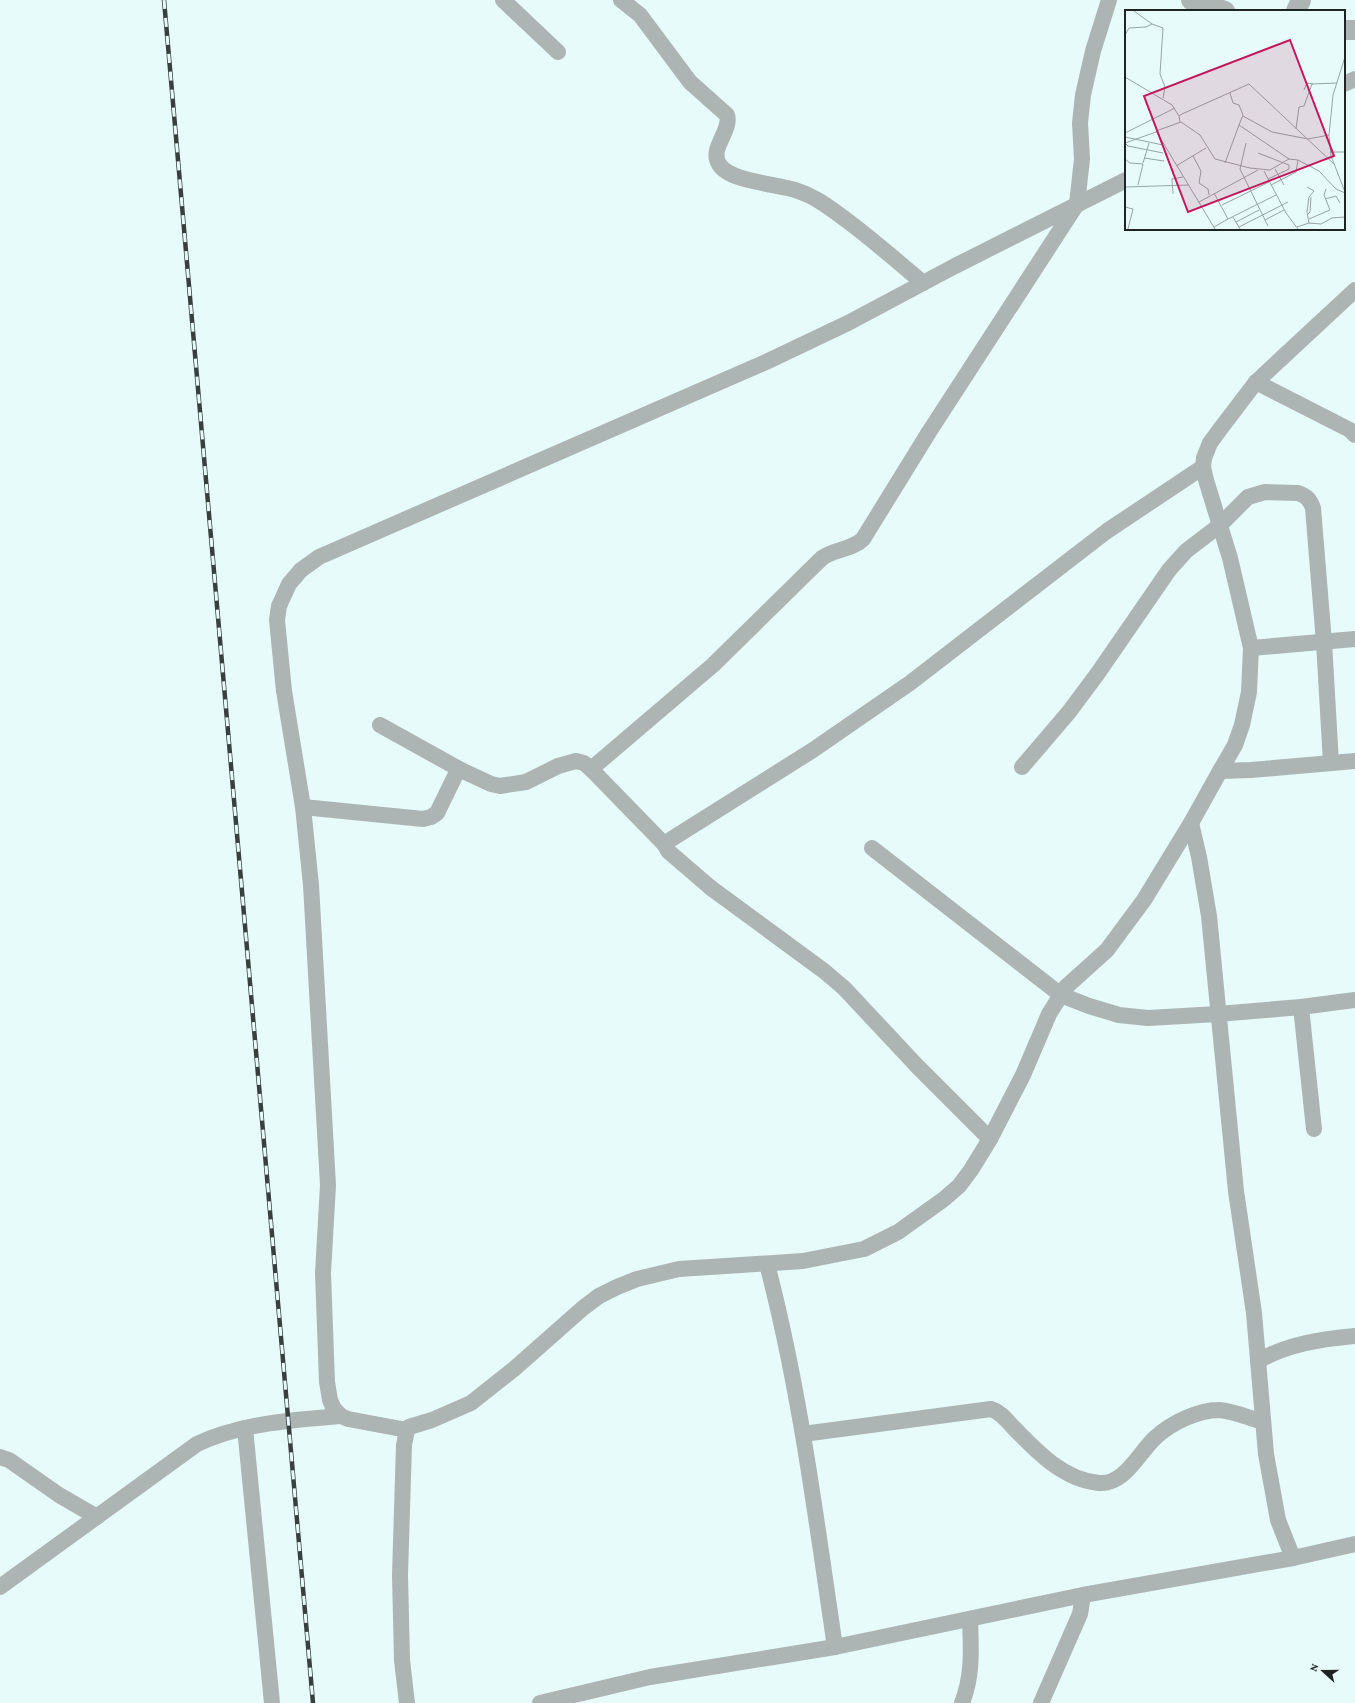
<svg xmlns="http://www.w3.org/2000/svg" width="1355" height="1703" font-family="'Crimson Pro',serif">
<rect width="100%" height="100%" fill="#e7fbfa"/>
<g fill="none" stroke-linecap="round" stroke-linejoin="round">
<g stroke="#acb4b4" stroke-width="16">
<path d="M503,0L558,52"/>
<path d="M621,0L640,15L690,82L727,115C732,131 709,148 719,164C729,182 779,184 798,191C816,197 830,208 845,219C872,239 897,261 923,283"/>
<path d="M1344,84L1355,79"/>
<path d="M1256,382L1350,430L1355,435"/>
<path d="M1251,648L1355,639"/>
<path d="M380,725L461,770"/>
<path d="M1022,767L1069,712L1098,673L1169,570L1186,551L1220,525L1248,497L1265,492L1298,493C1307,496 1310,500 1313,508L1324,642L1331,763"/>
<path d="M591,769L713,665L822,558C834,549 852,550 863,539L929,432L1077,204L1082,159L1080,123L1083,95L1093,51L1109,0"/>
<path d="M1220,771L1251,770L1355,761"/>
<path d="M303,807L423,819L431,817L437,813L456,774L461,770L491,784L500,786L526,782L558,766L576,761L584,763L591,769L665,845"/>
<path d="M1191,823L1199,857L1209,916L1236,1191L1254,1313L1266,1454L1278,1520L1293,1558"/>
<path d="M872,848L1061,995L1089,1006L1119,1015L1148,1018L1218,1014L1301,1007L1355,1000"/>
<path d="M1301,1007L1314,1129"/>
<path d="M990,1139L918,1067L844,988L824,971L711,888L668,851L665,845L670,840L813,750L910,683L1107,531L1203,467"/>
<path d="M767,1264C800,1390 816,1519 835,1647"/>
<path d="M1258,1361C1288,1344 1321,1339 1355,1336"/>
<path d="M245,1428L272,1703"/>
<path d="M407,1430L348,1419L341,1416L334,1409L330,1400L327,1382L323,1273L328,1185L311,885L303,807L284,691L277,620L279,606L289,584L301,570L319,557L766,362L848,323L955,266L1126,180"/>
<path d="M803,1434L991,1409C1001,1412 1007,1421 1014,1428C1037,1452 1064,1480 1099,1483C1125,1485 1139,1452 1156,1437C1171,1423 1198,1410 1219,1410C1234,1411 1249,1418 1263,1422"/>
<path d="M0,1457L9,1460L59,1495L97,1517"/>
<path d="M0,1587L197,1444C242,1423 293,1420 341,1416"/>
<path d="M407,1703L402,1660L400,1575L404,1445L407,1430L409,1427L432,1420L471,1403L514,1369L583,1308L599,1296L617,1287L637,1279L679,1269L803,1261L864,1249L898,1232L944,1199L959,1186L971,1170L990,1139L1023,1075L1049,1014L1066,987L1107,950L1144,900L1191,823L1220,771L1235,745L1242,725L1249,692L1251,648L1230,558L1206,480L1203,467L1204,458L1210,443L1221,428L1256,382L1355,290"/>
<path d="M540,1703L650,1677L835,1647L1083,1595L1293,1558L1355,1544"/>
<path d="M962,1703C973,1675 971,1649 970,1620"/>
<path d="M1041,1703L1080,1614L1083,1595"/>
</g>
<g stroke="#acb4b4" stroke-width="20">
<path d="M1191,0L1225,11"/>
<path d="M1296,11L1301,0"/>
<path d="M1344,30H1355"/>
</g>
<defs>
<path id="rail" d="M164,0L313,1703"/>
</defs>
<use href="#rail" stroke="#373f3f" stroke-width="4.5"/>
<use href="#rail" stroke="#e7fbfa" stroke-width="3" stroke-dasharray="9" stroke-linecap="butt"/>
</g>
<g transform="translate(1125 10)">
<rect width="220" height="220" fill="#e7fbfa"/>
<path fill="none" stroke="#96a5a4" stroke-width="1" d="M9,1L27,14L38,18L35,64L40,77L38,88M0,25L4,18L21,17L27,14M220,47L208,85L204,125L206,146L220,182M0,67L47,95L54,106M179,80L182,73L188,74M105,83L108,93L114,95L118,105L114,115M118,106L147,122L183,129L204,125M55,112L54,106L57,104L124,74L210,155M171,119L174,97L179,96L187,74L212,73M0,123L50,98M0,127L38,135M0,133L3,136L38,143M0,133L31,122M121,133L115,159L143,216M205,142H220M133,143L164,155V159L143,169M68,146L76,161L74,173L83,179L84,185M19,148L39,151M0,149L5,153L18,154L13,175M18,153L24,133M100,153L114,115L164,149M51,156L81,138M150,159L159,175M139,161L161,203L173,219M146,175L171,162L173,150M0,177L64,175M182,177L189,181L184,187L182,202L184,213M48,184L47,169L58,167M200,189L211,186L215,193M74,192L133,160M97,195L144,172M0,197L8,199L3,219M182,205L185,202L186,187M108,207L115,219M103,209L151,185M184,209L205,200L199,185L201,179M140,210L159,200M111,212L134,200M89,217L103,209L89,183M114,217L163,192M172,217L184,213L196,214L207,208L220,207M90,219L31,121L56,112L75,125L90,149L125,158L145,160L164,149L173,150L194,161L211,179L220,183"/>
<path fill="#c2185b" fill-opacity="0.15" stroke="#c2185b" stroke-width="2" d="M165,30L209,146L63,202L19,86Z"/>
<rect width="220" height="220" fill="none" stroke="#1d2424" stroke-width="2"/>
</g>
<g transform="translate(1323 1671) rotate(291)" stroke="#e7fbfa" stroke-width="3" paint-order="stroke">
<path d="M0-3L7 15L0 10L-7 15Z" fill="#1d2424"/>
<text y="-6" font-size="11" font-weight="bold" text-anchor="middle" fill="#1d2424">N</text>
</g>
</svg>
